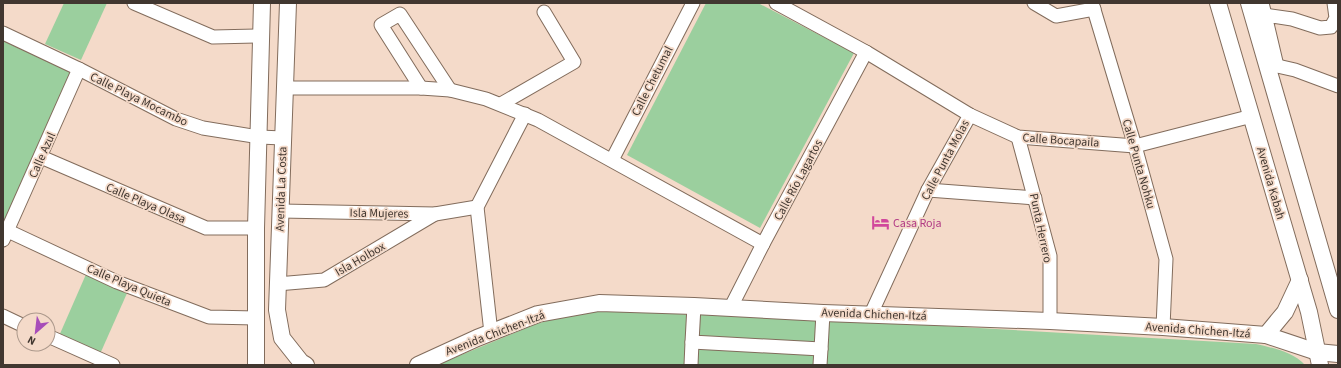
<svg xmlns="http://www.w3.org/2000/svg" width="1341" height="368" font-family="'Source Sans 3',sans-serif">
<rect width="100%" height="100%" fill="#f4dac9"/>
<g fill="#9bcf9e">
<path d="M64,3H107L81,60L45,44Z"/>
<path d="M706,3H758L854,53L760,228L627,155Z"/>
<path d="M3,41L74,74L3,238Z"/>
<path d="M87,272L128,291L100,354L59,336Z"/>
<path d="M599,310L676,314L822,319L1256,344C1273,348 1293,352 1305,365H437L536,324L560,317Z"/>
</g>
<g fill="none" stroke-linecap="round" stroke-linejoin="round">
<defs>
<g id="minor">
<path d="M134,3L213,37L261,36"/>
<path d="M776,3L866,52L970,115L1018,137L1135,146L1252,116"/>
<path d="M1034,3L1056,16L1094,9"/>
<path d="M1092,3L1135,146L1166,259L1163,327"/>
<path d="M1262,3L1265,15"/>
<path d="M3,33L79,69L176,119L203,128L259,137L283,138"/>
<path d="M1269,64L1295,70L1338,86"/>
<path d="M1277,66L1265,15L1292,19L1320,28L1331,27L1336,18L1334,3"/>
<path d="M285,88H421L450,90L486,99L538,120L763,244"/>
<path d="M421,88L381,25L400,14L450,90"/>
<path d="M501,104L574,62L544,12"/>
<path d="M1018,137L1050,256V321"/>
<path d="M41,157L206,228H256"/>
<path d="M612,160L693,3"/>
<path d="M928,190L1035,198"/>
<path d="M281,211L435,214L477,207"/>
<path d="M8,231L117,282L209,317L256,318"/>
<path d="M3,240L79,69"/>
<path d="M277,284L324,280L435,214"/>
<path d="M694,306L692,342L821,349L823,313"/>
<path d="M731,307L763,244L866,52"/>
<path d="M871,314L928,190L970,115"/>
<path d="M3,316L24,326"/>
<path d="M491,333L477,207L525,114"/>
<path d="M48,336L113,365"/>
<path d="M691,365L692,342"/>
<path d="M820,365L821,349"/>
</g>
<g id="major">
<path d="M288,3L277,310L282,338L301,362L306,365"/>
<path d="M1218,3L1309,312L1320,365"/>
<path d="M1249,3L1338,310"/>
<path d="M1266,335L1285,312L1300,280"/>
<path d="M256,365V228L262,3"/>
<path d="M418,365L477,338L538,314L599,303L694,306L823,313L1050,321L1163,327L1266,335L1317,352L1338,354"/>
</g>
</defs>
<use href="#minor" stroke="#826c5c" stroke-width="15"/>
<use href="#major" stroke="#826c5c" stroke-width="18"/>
<use href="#minor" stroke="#fff" stroke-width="13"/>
<use href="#major" stroke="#fff" stroke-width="16"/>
</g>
<defs>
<symbol id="hotel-bare" viewBox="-9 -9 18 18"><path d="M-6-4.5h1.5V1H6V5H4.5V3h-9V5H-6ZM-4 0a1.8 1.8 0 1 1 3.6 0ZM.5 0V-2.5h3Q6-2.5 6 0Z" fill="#d1479c" stroke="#f4dac9" stroke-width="2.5" paint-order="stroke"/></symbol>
</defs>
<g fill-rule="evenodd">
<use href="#hotel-bare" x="868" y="210" width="25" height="25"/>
</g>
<g text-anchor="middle" stroke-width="3.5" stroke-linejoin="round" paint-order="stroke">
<g font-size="12" fill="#413730" stroke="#f4dac9">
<text transform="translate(652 81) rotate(-63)" y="4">Calle Chetumal</text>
<text transform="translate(139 99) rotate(26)" y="4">Calle Playa Mocambo</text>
<text transform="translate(1061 140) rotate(4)" y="4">Calle Bocapaila</text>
<text transform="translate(42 155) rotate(-66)" y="4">Calle Azul</text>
<text transform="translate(945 160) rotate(-62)" y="4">Calle Punta Molas</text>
<text transform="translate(1139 164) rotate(74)" y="4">Calle Punta Nohku</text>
<text transform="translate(798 180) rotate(-62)" y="4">Calle Río Lagartos</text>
<text transform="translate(1271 183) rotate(74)" y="4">Avenida Kabah</text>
<text transform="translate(281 189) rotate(-88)" y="4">Avenida La Costa</text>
<text transform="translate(146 203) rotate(23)" y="4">Calle Playa Olasa</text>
<text transform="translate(379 213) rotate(1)" y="4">Isla Mujeres</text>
<text transform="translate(1041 228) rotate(78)" y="4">Punta Herrero</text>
<text transform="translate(360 259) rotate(-30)" y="4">Isla Holbox</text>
<text transform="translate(129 285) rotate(23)" y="4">Calle Playa Quieta</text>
<text transform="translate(874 314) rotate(2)" y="4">Avenida Chichen-Itzá</text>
<text transform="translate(1198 330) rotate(4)" y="4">Avenida Chichen-Itzá</text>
<text transform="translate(495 333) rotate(-21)" y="4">Avenida Chichen-Itzá</text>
</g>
<g font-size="12" fill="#b23c85" stroke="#f4dac9" text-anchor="start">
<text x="893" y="227">Casa Roja</text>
</g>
</g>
<rect width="1341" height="368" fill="none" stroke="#413730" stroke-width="8"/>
<g transform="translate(36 332) rotate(208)"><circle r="19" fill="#f4dac9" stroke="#ac998c"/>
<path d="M0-3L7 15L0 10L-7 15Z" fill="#a74db9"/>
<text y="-6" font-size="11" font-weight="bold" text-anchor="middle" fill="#413730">N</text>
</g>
</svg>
